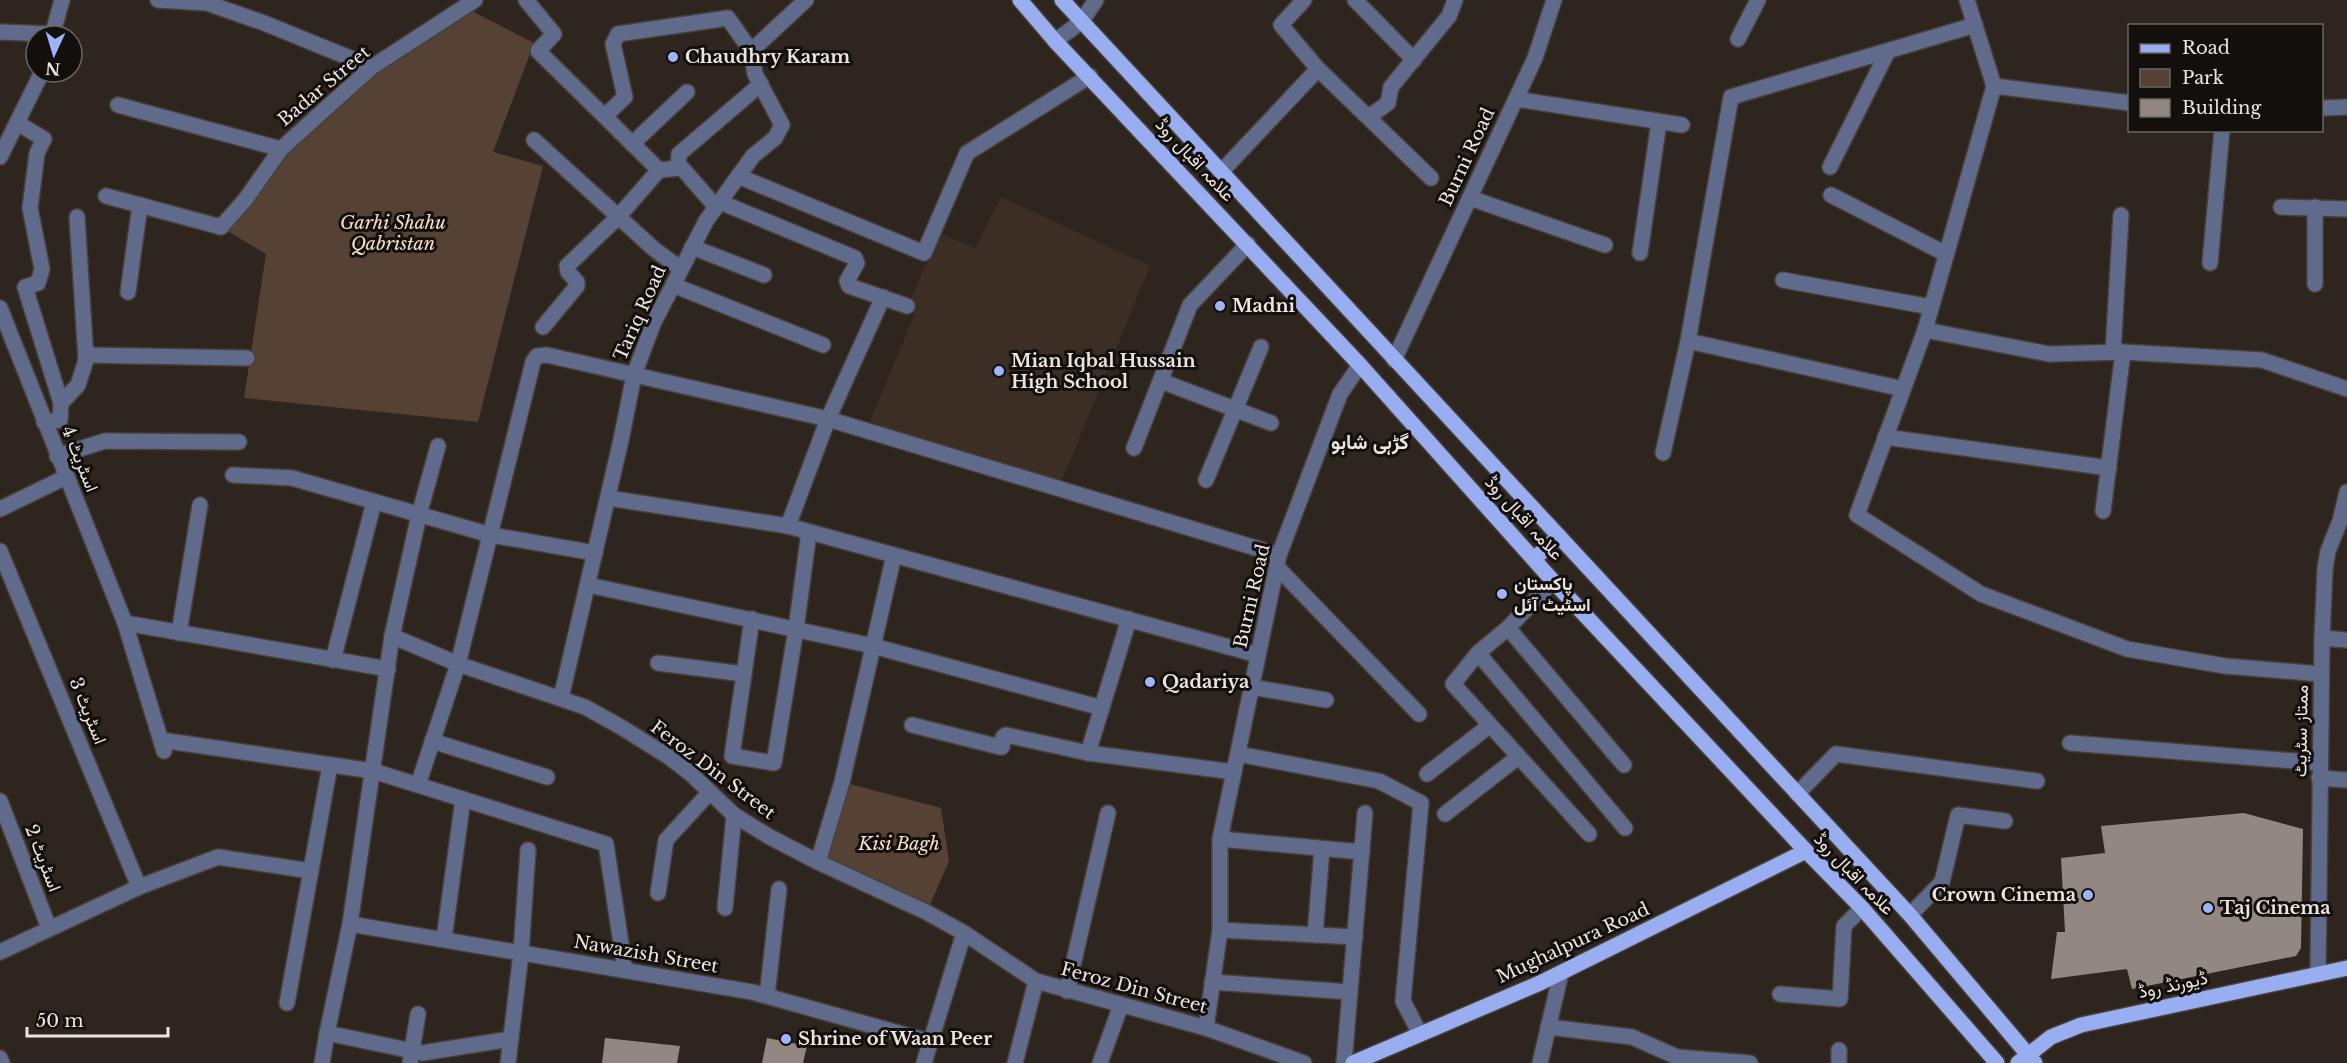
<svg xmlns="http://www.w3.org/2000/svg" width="2347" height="1063" font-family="'Libre Baskerville',Vazirmatn,serif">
<rect width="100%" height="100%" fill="#2e251f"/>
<path fill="#3c2e24" d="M1001,197L1150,266L1059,488L866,431L915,313L906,309L940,234L975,248Z"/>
<g fill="#564234">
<path d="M464,7L534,43L493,152L543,166L478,422L244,398L266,254L221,227L281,149L372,67Z"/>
<path d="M842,782L941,808L949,861L930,905L818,862Z"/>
</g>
<g fill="#938881">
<path d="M2244,813L2303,829L2301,948L2296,956L2132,989L2127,969L2051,979L2057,932H2065L2061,858L2105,853L2101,826Z"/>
<path d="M605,1038L680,1046L677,1063H602Z"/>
<path d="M767,1038L807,1046L803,1063H762Z"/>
</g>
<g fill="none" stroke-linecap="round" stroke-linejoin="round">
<defs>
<g id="minor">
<path d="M158,0L207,3L264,23L372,67"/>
<path d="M526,0L554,34L538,51L659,170L682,168L716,207"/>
<path d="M1304,0L1281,25L1318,69"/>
<path d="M1355,0L1414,60"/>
<path d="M1967,0L1994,86L2130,103"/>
<path d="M0,32L52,34"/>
<path d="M52,36L62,0"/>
<path d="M1738,39L1758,0"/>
<path d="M1055,41L1081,22L1096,0"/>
<path d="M751,51L806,0"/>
<path d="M1994,86L1925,330L1857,515L1981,594L2127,649L2225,666L2321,674"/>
<path d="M1516,99L1682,125"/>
<path d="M118,105L281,149"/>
<path d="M2322,108L2347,107"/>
<path d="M1369,117L1388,103L1391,87L1449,16L1455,0"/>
<path d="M17,123L44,139L37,153L30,208L42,269L38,283L25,287L61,403L60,420L44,422"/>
<path d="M534,140L654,249L681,269"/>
<path d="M632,144L687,92"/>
<path d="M0,157L42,72"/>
<path d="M1830,167L1888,51"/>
<path d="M678,168L679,154L761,84"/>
<path d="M1221,172L1318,69L1431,178"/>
<path d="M738,176L924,253L967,153L1090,76"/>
<path d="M1831,195L1946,254"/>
<path d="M106,196L221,227L245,200L281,149L333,102L372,67L475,0"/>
<path d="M1470,198L1605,245"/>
<path d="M720,202L855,258L857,263L847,281L849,286L907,306"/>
<path d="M2281,207L2347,209"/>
<path d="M692,247L764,275"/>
<path d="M1640,253L1659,122"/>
<path d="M2210,263L2222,130"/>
<path d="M1783,280L1931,307"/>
<path d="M2315,284V207"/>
<path d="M673,285L823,345"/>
<path d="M128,292L140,205"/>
<path d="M0,308L125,623L164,751"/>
<path d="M543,327L577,286V282L568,272L567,266L618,217L659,170"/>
<path d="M1925,330L2049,354L2123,352L2262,360L2347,389"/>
<path d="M1688,341L1903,389"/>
<path d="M2113,352L2121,215"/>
<path d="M86,355L247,358"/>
<path d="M1394,360L1535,58L1554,0"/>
<path d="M1161,381L1271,423"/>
<path d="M61,403L78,385L86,360L77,217"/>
<path d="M1885,437L2109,468"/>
<path d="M1134,448L1190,305L1248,244"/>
<path d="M1663,453L1688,341L1731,97L1975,25"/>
<path d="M57,456L105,441L239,442"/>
<path d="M233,475L292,478L491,535L595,553"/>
<path d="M1206,480L1261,347"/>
<path d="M608,498L788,526L1258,655"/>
<path d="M0,509L66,477"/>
<path d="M2103,511L2123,352"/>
<path d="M788,526L828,419L883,297"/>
<path d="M0,551L139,887"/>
<path d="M1277,567L1419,714"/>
<path d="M1553,581L1508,628L1478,653L1453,684L1589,834"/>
<path d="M588,585L873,646L1102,708"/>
<path d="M752,619L732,756L774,763L796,629L809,532"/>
<path d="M125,623L388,669"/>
<path d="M1508,628L1624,765"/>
<path d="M179,633L200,505"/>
<path d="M392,636L458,664L585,707L621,727L669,757L691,774L734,815L768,836L818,862L926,912L964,933L1036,981L1206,1028L1304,1063"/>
<path d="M2322,638L2347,640"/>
<path d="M1478,653L1625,828"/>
<path d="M333,660L374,502"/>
<path d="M658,663L744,674"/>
<path d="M1252,687L1326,700"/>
<path d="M561,698L621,440L634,375L653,324L706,221L753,156L775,138L782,125L755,74L751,51L728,18L618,34L613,44L625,97L605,116"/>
<path d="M912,725L1000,747H1002L1003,737L1006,735L1088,753L1234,772"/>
<path d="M161,740L373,771L606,844L625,970"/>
<path d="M432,741L547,777"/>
<path d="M2070,743L2319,763"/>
<path d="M1088,753L1129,619"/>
<path d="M1238,754L1379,781L1421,803L1403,1001L1420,1034"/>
<path d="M1427,774L1489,726"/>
<path d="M2319,778L2347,780"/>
<path d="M418,785L458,664L533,362L537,356L547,355L828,419L1279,555"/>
<path d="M1797,794L1836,754L2037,781"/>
<path d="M0,801L49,928"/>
<path d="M1445,814L1518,757"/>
<path d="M1220,839L1362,852"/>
<path d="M818,862L842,782L894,555"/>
<path d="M658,893L666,840L710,792"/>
<path d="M725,908L734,815"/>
<path d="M1910,915L1942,882L1958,815L2005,821"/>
<path d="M350,924L752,992L931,1042"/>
<path d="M1220,930L1355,937"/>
<path d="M1315,935L1322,849"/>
<path d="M444,939L463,799"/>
<path d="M0,952L139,887L218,857L311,871"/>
<path d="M2318,974L2322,638L2325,569L2328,551L2340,521L2347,492"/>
<path d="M1212,982L1350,992"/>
<path d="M1067,991L1108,813"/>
<path d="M1780,994L1840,999L1844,926L1862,908"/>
<path d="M767,996L779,889"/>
<path d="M287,1003L330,765"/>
<path d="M1548,1027L1632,1037L1677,1057L1750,1063"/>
<path d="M1206,1028L1220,930V839L1279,555L1340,394L1360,365"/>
<path d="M327,1033L350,924L392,636L419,515L438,446"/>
<path d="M1839,1050V1063"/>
<path d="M0,1058L2,1063"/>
<path d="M322,1063L327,1033L422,1053L511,1039"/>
<path d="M410,1063L418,1014"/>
<path d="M508,1063L521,953L528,850"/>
<path d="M924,1063L964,933"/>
<path d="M1015,1063L1036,981"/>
<path d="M1100,1063L1121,1005"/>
<path d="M1344,1063L1365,813"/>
<path d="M1540,1063L1561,973"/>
</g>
<g id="major">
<path d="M1020,0L1055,41L1360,365L1553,581L1806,851L1862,908L1997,1063"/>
<path d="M1062,0L1910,915L2035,1063"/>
<path d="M1534,559L1559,536"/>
<path d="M1353,1063L1540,983L1806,851"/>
<path d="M2018,1063L2051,1037L2081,1025L2347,968"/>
</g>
</defs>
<use href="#minor" stroke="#48403a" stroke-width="18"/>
<use href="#major" stroke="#48403a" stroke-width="18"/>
<use href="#minor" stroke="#606b8b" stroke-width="15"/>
<use href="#major" stroke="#98aef1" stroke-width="15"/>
</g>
<g fill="#9db4fd" stroke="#130f0d" stroke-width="2">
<circle cx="673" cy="57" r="6"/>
<circle cx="1220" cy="306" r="6"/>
<circle cx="999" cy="371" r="6"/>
<circle cx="1502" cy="594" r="6"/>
<circle cx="1150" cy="682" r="6"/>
<circle cx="2088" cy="895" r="6"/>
<circle cx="2208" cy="908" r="6"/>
<circle cx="786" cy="1039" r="6"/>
</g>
<g text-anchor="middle" stroke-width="6" stroke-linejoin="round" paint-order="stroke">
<g font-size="18" font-weight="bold" fill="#ebe5e1" stroke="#130f0d" text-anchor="start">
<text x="685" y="63">Chaudhry Karam</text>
<text x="1232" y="312">Madni</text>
<text x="1011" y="367">Mian Iqbal Hussain<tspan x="1011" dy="21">High School</tspan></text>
<text x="1514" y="590">پاکستان<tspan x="1514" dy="21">اسٹیٹ آئل</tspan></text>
<text x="1162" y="688">Qadariya</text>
<text x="2076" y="901" text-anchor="end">Crown Cinema</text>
<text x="2220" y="914">Taj Cinema</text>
<text x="798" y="1045">Shrine of Waan Peer</text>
</g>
<g font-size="18" fill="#ebe5e1" stroke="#130f0d">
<text transform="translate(324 86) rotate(-40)" y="6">Badar Street</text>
<text transform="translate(1467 157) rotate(-65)" y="6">Burni Road</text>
<text transform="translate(1195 160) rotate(47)" y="6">علامہ اقبال روڈ</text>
<text transform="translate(640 313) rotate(-66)" y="6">Tariq Road</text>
<text transform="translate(80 459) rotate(68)" y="6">اسٹریٹ 4</text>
<text transform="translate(1524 518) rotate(48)" y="6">علامہ اقبال روڈ</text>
<text transform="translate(1252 596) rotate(-77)" y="6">Burni Road</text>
<text transform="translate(88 711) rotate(68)" y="6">اسٹریٹ 3</text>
<text transform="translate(2301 731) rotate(-89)" y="6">ممتاز سٹریٹ</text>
<text transform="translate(713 770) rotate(37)" y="6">Feroz Din Street</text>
<text transform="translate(43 858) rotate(69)" y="6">اسٹریٹ 2</text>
<text transform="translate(1854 874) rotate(46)" y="6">علامہ اقبال روڈ</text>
<text transform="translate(1573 943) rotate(-25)" y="6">Mughalpura Road</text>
<text transform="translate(646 954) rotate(10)" y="6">Nawazish Street</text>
<text transform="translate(2173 985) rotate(-12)" y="6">ڈیورنڈ روڈ</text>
<text transform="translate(1134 988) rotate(15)" y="6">Feroz Din Street</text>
</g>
<g font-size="18" font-style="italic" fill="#f6decd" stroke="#130f0d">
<text x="393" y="229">Garhi Shahu<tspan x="393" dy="21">Qabristan</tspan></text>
<text x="899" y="850">Kisi Bagh</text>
</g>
<g font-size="20" font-weight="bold" fill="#ebe5e1" stroke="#130f0d">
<text x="1370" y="449">گڑہی شاہو</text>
</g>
</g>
<rect x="2128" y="24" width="195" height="108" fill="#130f0d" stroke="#696562" stroke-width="1.5"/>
<rect x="2140" y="44" width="30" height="9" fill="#98aef1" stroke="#696562" stroke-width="1.5"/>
<text x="2182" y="54" font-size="18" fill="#ebe5e1">Road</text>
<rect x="2140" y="69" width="30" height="18" fill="#564234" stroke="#696562" stroke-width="1.5"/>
<text x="2182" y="84" font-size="18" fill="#ebe5e1">Park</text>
<rect x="2140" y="99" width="30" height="18" fill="#938881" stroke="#696562" stroke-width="1.5"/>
<text x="2182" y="114" font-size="18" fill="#ebe5e1">Building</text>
<g transform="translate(54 54) rotate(184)"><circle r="28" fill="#130f0d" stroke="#696562" stroke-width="1.5"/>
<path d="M0-4.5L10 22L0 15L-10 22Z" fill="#9db4fd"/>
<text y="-9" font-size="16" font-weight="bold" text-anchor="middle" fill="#ebe5e1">N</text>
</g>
<path d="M27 1027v9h141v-9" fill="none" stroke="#ebe5e1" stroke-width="3"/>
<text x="36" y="1027" font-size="18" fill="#ebe5e1" stroke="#130f0d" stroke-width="4.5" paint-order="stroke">50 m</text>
</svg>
